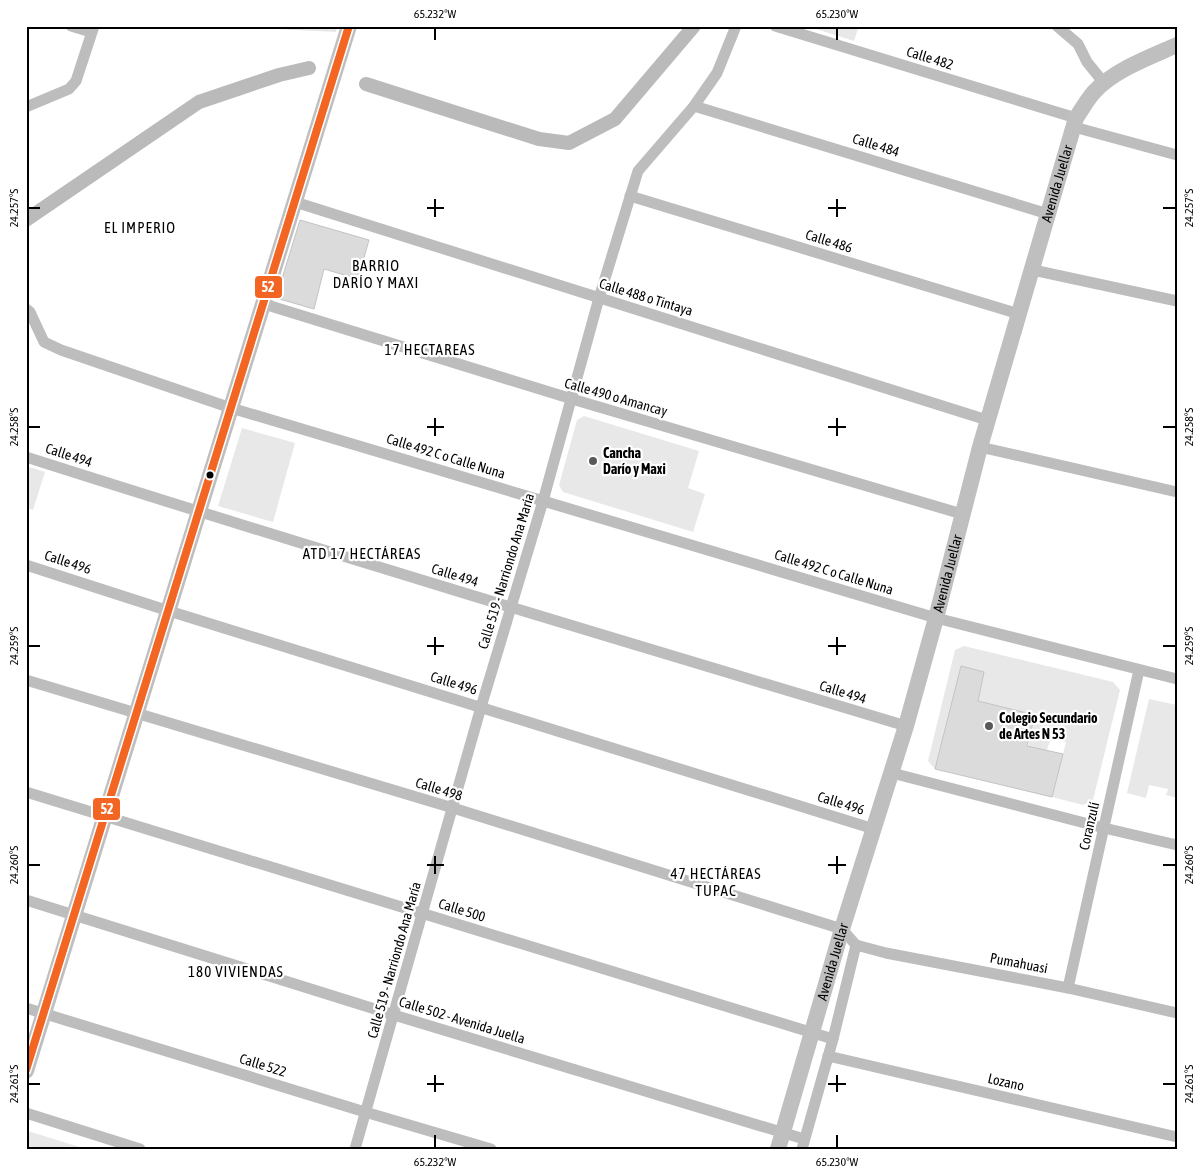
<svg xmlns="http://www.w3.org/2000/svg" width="1203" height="1175" font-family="'Asap Condensed',sans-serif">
<rect width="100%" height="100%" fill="#fff"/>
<g fill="#e8e8e8">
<path d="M215,26H337L336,32Z"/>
<path d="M807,26H859L854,41Z"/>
<path d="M584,416L699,451L688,488L705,494L693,532L563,492L559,485L577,420Z"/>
<path d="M242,428L295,443L273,522L218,506Z"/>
<path d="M26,466L45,472L33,510L26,508Z"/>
<path d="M964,646L1113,682L1120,690L1093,800L1083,805L1052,797L1066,742L1051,738L1047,750L1028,747L1035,715L978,701L984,672L961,666L935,769L928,761L955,650Z"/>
<path d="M1149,699L1177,705V798L1166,795L1168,789L1149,785L1146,798L1127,793Z"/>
<path d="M28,1131L86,1149H26Z"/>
</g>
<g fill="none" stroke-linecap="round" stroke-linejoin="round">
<g stroke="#bababa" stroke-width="14">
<path d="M366,84L539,139L569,143L615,119L694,26"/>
<path d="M26,220L199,102L279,75L309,68"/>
</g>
</g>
<g fill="#dbdbdb" stroke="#c3c3c3">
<path d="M300,220L369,240L358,279L324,269L314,309L276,298Z"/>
<path d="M961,666L984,672L978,701L1035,715L1027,746L1063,754L1052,797L935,769Z"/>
</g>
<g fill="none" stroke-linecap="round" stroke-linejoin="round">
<g stroke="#bdbdbd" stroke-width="11">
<path d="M71,26L91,32"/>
<path d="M775,26L1076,118"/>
<path d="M1057,26L1078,44L1087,62L1104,83"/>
<path d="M694,106L1048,214"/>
<path d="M26,107L69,89L76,81L94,26"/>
<path d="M1074,127L1177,155"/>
<path d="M630,196L1019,314"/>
<path d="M295,202L987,420"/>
<path d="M1033,270L1177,301"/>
<path d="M264,304L572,399L962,514"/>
<path d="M26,309L30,312L44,342L61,350L231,408L936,618L1177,679"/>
<path d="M980,447L1177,492"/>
<path d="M26,457C318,550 612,638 906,726"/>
<path d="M26,565L169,611L874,829"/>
<path d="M26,680L453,808L842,929L856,945"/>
<path d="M892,773L1104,828L1177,845"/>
<path d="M26,792L833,1039"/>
<path d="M26,900L394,1015L804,1139"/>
<path d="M856,945L886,953L1068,988L1177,1013"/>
<path d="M1068,988L1139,670"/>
<path d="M26,1008L365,1112L491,1149"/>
<path d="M828,1056L1177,1137"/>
<path d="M26,1113L140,1149"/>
<path d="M355,1149L481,707L543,501L599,298L638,171L694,106L717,73L736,26"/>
<path d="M802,1149L833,1039L856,945"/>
</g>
<g stroke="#bfbfbf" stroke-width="16">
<path d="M26,1071L349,26"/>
<path id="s1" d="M778,1149L842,929L906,726L936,618L980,447L1076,118C1082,109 1087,100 1094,92C1114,70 1150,57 1177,45"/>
</g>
<defs>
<path id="bus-1" d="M26,1070L349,26"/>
</defs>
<use href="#bus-1" stroke="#fff" stroke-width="11"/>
<use href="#bus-1" stroke="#f26522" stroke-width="8"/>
</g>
<path fill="none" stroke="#000" stroke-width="2" d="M435,28V40M837,28V40M435,199V217M837,199V217M28,208H40M427,208H444M828,208H846M1163,208H1176M435,418V436M837,418V436M28,427H40M427,427H444M828,427H846M1163,427H1176M435,637V655M837,637V655M28,646H40M427,646H444M828,646H846M1163,646H1176M435,856V874M837,856V874M28,865H40M427,865H444M828,865H846M1163,865H1176M435,1075V1092M837,1075V1092M28,1084H40M427,1084H444M828,1084H846M1163,1084H1176M435,1135V1148M837,1135V1148"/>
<g fill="#595959" stroke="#fff" stroke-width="2">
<circle cx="593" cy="461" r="5"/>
<circle cx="989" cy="726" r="5"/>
</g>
<circle fill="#000" stroke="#fff" stroke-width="2" cx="210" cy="475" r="4.5"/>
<g text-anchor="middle" stroke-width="4.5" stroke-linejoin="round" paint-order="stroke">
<g font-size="14" fill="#000" stroke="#fff">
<text transform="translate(930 58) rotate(17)" y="5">Calle 482</text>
<text transform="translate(876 145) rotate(17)" y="5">Calle 484</text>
<text dy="5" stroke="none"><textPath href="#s1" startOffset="1005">Avenida Juellar</textPath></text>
<text transform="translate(829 241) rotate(17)" y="5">Calle 486</text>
<text transform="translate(646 297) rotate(17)" y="5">Calle 488 o Tintaya</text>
<text transform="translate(616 397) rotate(16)" y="5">Calle 490 o Amancay</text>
<text transform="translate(69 455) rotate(18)" y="5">Calle 494</text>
<text transform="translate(446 456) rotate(17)" y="5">Calle 492 C o Calle Nuna</text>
<text transform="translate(68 562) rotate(18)" y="5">Calle 496</text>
<text transform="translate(506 571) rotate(-73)" y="5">Calle 519 - Narriondo Ana María</text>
<text transform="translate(834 572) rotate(17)" y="5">Calle 492 C o Calle Nuna</text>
<text dy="5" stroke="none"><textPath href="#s1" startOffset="600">Avenida Juellar</textPath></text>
<text transform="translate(455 575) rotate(17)" y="5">Calle 494</text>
<text transform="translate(454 683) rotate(17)" y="5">Calle 496</text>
<text transform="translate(843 692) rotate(17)" y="5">Calle 494</text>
<text transform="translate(439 789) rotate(17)" y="5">Calle 498</text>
<text transform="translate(841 803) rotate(17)" y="5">Calle 496</text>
<text transform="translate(1089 826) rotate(-77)" y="5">Coranzulí</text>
<text transform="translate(462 910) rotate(17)" y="5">Calle 500</text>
<text transform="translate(394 960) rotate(-74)" y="5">Calle 519 - Narriondo Ana María</text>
<text dy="5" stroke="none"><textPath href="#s1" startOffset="195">Avenida Juellar</textPath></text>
<text transform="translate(1019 963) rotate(11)" y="5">Pumahuasi</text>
<text transform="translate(462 1020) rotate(17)" y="5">Calle 502 - Avenida Juella</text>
<text transform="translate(263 1065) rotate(17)" y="5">Calle 522</text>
<text transform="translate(1006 1082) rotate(13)" y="5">Lozano</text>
</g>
<g font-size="14" font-weight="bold" fill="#000" stroke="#fff" text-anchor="start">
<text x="603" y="458">Cancha<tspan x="603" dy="16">Darío y Maxi</tspan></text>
<text x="999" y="723">Colegio Secundario<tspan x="999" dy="16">de Artes N 53</tspan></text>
</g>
<g font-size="15" letter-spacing="1" fill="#000" stroke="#fff">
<text x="140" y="233">EL IMPERIO</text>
<text x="376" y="271">BARRIO<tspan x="376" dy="17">DARÍO Y MAXI</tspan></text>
<text x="430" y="355">17 HECTAREAS</text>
<text x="362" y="559">ATD 17 HECTÁREAS</text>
<text x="716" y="879">47 HECTÁREAS<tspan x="716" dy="17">TUPAC</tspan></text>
<text x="236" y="977">180 VIVIENDAS</text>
</g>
</g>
<g stroke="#fff" stroke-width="2">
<rect x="254" y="275" width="29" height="24" rx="5" fill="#f26522"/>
<rect x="92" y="797" width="29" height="24" rx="5" fill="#f26522"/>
</g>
<g font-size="14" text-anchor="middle" font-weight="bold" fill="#fff">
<text x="268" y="292">52</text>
<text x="107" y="814">52</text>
</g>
<rect width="1203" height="1175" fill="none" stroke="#ffffff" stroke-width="55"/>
<rect x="28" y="28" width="1148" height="1120" fill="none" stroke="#000" stroke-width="2"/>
<g font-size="12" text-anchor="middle" fill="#000">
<text x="435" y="18">65.232°W</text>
<text x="837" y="18">65.230°W</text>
<text transform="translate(14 208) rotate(-90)" y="4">24.257°S</text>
<text transform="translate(1189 208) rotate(-90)" y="4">24.257°S</text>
<text transform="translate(14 427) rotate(-90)" y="4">24.258°S</text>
<text transform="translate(1189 427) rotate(-90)" y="4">24.258°S</text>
<text transform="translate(14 646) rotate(-90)" y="4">24.259°S</text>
<text transform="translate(1189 646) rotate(-90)" y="4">24.259°S</text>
<text transform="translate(14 865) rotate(-90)" y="4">24.260°S</text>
<text transform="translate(1189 865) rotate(-90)" y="4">24.260°S</text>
<text transform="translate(14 1084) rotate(-90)" y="4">24.261°S</text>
<text transform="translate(1189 1084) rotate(-90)" y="4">24.261°S</text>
<text x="435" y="1166">65.232°W</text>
<text x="837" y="1166">65.230°W</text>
</g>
</svg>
